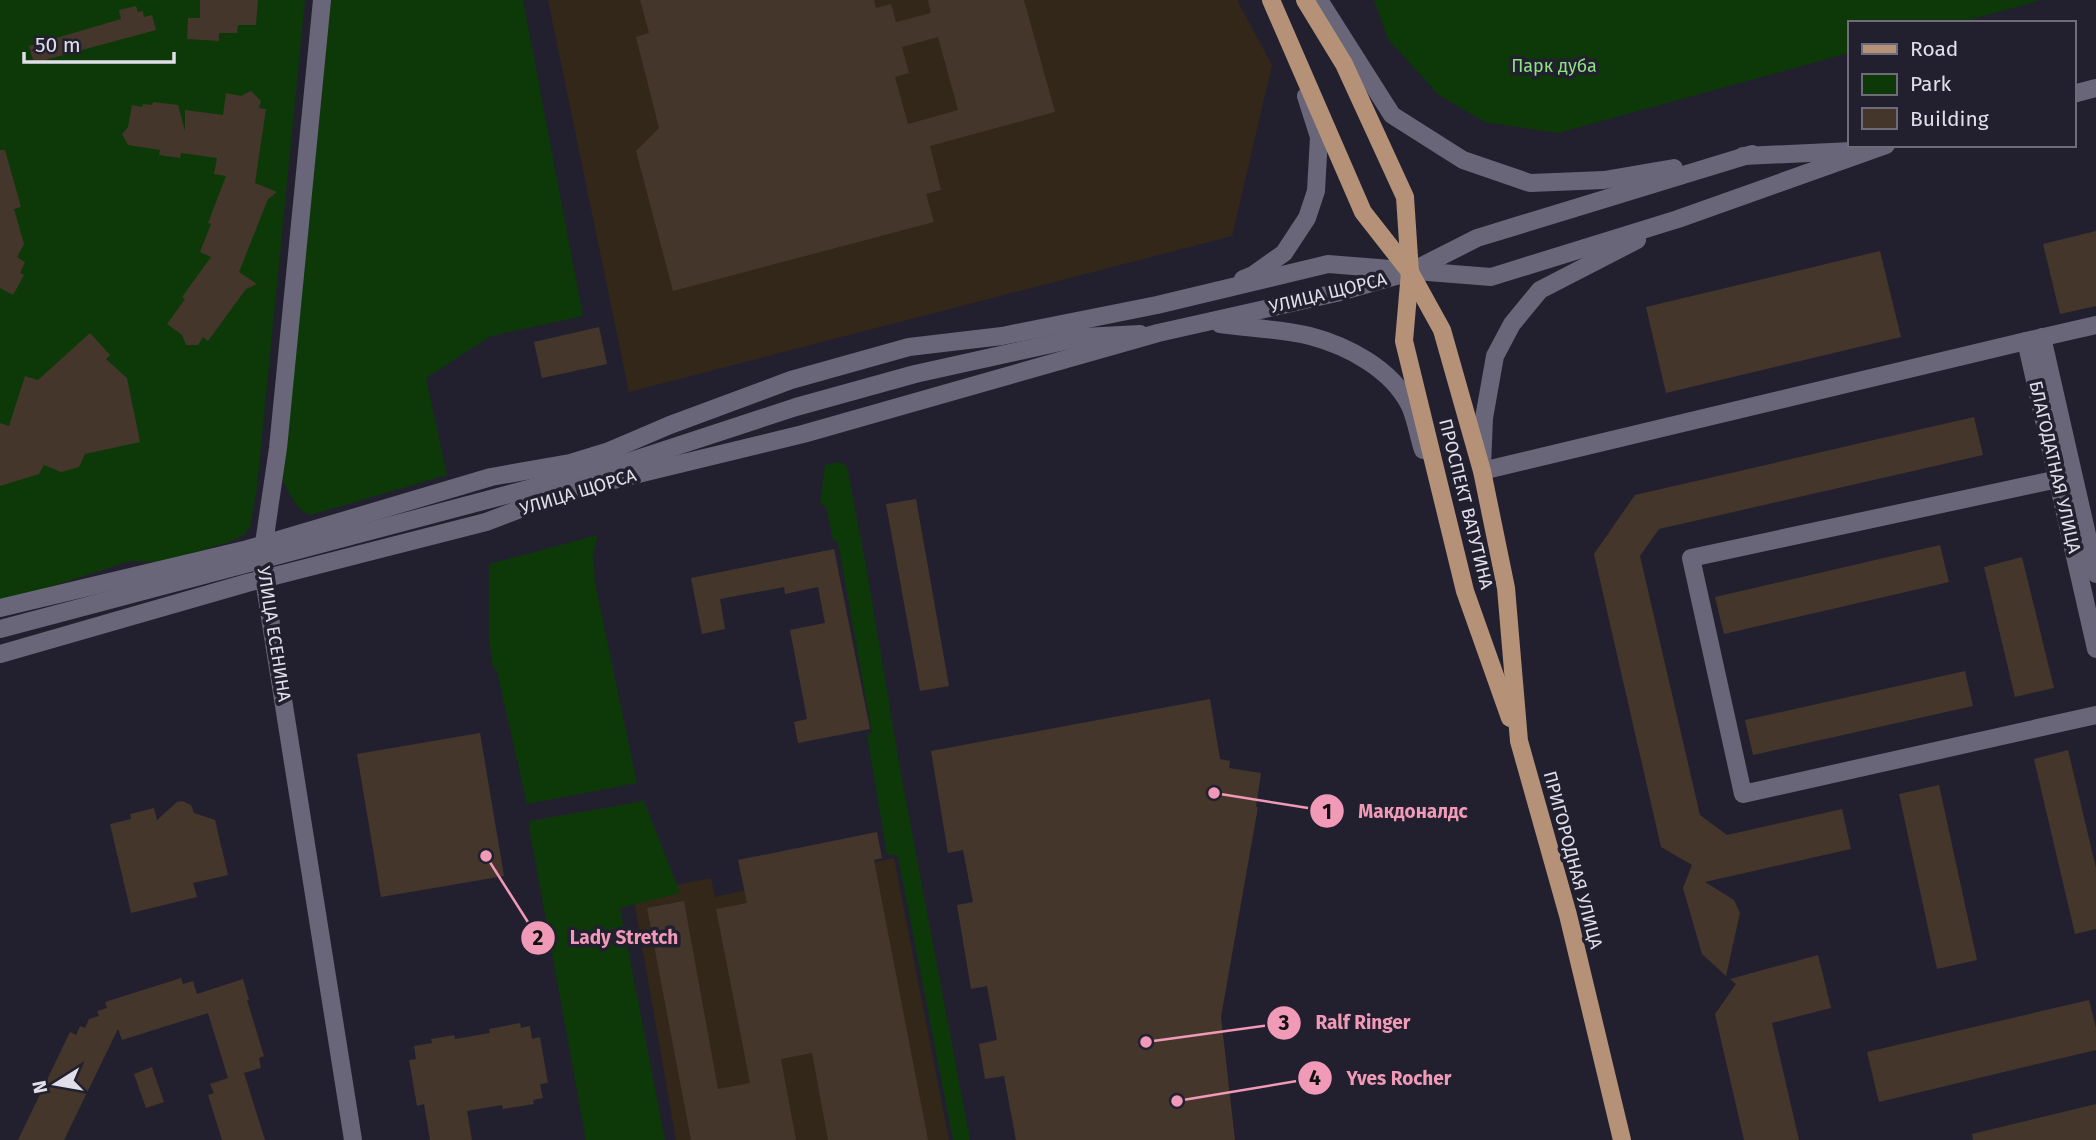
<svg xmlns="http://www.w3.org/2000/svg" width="2096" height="1140" font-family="'Fira Sans',sans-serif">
<rect width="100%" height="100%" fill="#22202f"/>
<g fill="#332719">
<path d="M548,0H1237L1272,65L1232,236L629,392Z"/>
<path d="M894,858L949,1140H676L633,894L711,878L715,897Z"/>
</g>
<g fill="#0d3908">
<path d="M0,0H305L257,487L250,527L244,535L229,542L163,562L130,561L0,603Z"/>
<path d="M331,0H523L583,316L491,336L426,378L447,475L310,515C296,510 290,494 283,481Z"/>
<path d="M1374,0H2041L1958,23H1849V53L1558,133L1485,122L1439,95L1388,39Z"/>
<path d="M840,462L847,467L866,566L901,774L970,1140H953L898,856L887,854L867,735L872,733L838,542L833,540L826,506L820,504L825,465Z"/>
<path d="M598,535L593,553L595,583L637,783L527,804L497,671L493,668L489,638V564Z"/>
<path d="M644,801L680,893L620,908L665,1140H586L529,827L530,821Z"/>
</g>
<g fill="#44362b" fill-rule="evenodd">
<path d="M200,0H258L256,25H238L237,33H219V41L187,39L188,18H200Z"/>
<path d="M640,0H874L876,8L891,4L896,22L931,13L928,0H1024L1055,112L930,146L941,190L926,194L934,222L673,291L636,151L659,128L636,37L649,33ZM938,37L958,110L908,124L895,77L909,73L902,47Z"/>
<path d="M136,6L138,12L143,11L144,17L152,15L156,30L34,63L29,46L121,19L119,10Z"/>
<path d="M251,91L261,101L259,108L266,109L255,183L277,192L268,199L239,272L257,284L246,289L208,341L203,337L198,345H186L182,335L167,324L185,299L182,297L211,257L200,252L211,224L208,223L226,176L214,174L217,158L181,153L180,158L159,155L160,150L128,145L122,134L128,127L132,105L142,107L143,104L152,105L153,102L178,105L185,131V110L223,115L226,93L241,96Z"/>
<path d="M0,150H5L21,207L14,209L24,244L17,257L25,262L20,273L24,275L13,295L0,288Z"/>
<path d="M2096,231V306L2060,314L2043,244Z"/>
<path d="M1880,251L1901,337L1666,393L1646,307Z"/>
<path d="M599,327L607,364L542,378L534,342Z"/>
<path d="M90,333L110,355L106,359L127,378L140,442L85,454L79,467L61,472L44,465L39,474L0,486V423L9,426L25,376L38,380Z"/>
<path d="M1974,417L1983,455L1659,529L1640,556L1700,815L1727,835L1842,809L1851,849L1705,882L1734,900L1740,913L1726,976L1702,954L1683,888L1692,865L1661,847L1594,554L1635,495Z"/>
<path d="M916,499L949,686L920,691L886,504Z"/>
<path d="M1940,545L1949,582L1724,634L1715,597Z"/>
<path d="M834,549L870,729L798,743L794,722L807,719L790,630L825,623L818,587L785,594L784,587L720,599L725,629L702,634L691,578Z"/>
<path d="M2022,557L2054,688L2015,697L1984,567Z"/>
<path d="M1965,671L1973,706L1753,755L1745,720Z"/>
<path d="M1210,699L1220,759L1230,761L1229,768L1261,773L1256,807H1258L1221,1017L1235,1140H1016L1004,1076L985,1079L979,1044L997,1040L987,986L971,989L957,905L973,902L963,850L948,853L931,751Z"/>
<path d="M480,733L504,876L381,897L357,754Z"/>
<path d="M2068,750L2096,868V929L2075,934L2034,759Z"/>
<path d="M1939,785L1977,960L1937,969L1899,794Z"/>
<path d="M182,801L191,805L194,813L215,820L228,875L193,883L197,897L131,913L110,824L131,819L130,814L154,808L157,820L177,802Z"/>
<path d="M877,832L882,858L874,860L928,1140H828L812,1053L781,1059L796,1140H691L647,908L684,901L718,1089L750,1083L716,909L747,903L738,860Z"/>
<path d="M1818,955L1831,1008L1772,1023L1799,1140H1744L1715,1014L1736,984L1730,979Z"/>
<path d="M181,978L183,984L193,981L197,994L243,979L249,1000H247L264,1056L259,1058L261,1068L244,1073L265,1140H222L208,1095L214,1093L210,1084L228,1078L208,1013L122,1040L118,1029L64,1140H18L70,1032L76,1035L80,1026L85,1028L89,1019L99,1016L97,1011L107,1008L105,1002Z"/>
<path d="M2089,1000L2096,1028V1050L1879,1102L1867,1052Z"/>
<path d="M520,1023L521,1028L530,1026L532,1039L540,1037L548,1083L540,1084L543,1098L533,1100L534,1104L503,1109L502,1105L467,1111L472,1140H430L424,1104L417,1106L409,1060L416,1059L414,1046L432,1043L431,1039L454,1035L455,1039L490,1033L489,1029Z"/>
<path d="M152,1067L164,1102L146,1108L134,1074Z"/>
<path d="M2096,1104V1140H1973L1972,1134Z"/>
</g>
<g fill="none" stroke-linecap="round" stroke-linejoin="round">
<g stroke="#686678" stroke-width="18">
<path d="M2096,325L2026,341L2096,649"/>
<path d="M2042,337L2096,574"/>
<path d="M1482,471L2026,341"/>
<path d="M2058,479L1691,558L1743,794L2096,715"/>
<path d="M262,557L278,448L322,0"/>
<path d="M0,629L619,465L796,407L915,374L1083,337L1140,334"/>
</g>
<g stroke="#686678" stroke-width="18">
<path d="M1319,0L1392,115L1463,160L1530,183L1604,180L1674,168"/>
<path d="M2073,94L2096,88"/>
<path d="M1743,156L1852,151"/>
<path d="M1243,279L1253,275L1284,253L1307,218L1316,191L1319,137L1306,96"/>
<path d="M1220,324C1249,328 1281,329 1310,336C1348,346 1391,369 1409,404C1416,418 1418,435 1423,450"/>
<path d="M1482,466L1484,418L1495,356L1512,324L1540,290L1637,240"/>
<path d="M261,561L353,1140"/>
<path d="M0,608L248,549L491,477L570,463L609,451L670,425L791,380L909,347L1002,336L1157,305L1328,264L1491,277L1678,219L1886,145"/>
<path d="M0,654L247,583L486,522L568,491L803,434L1158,333L1336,293L1410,272L1477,238L1752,154"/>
</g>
<g stroke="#b59277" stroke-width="18">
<path d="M1271,0L1363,212L1410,272L1442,330L1482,471L1506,588L1519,741L1568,915L1622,1140"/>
<path d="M1305,0L1344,64L1405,197L1410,272L1404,341L1465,591L1510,718"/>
</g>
</g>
<g text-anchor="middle" stroke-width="7" stroke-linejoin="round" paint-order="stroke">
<g font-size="18" fill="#8ee283" stroke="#22202f">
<text x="1554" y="72">Парк дуба</text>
</g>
<g font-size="18" fill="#e0dfe9" stroke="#22202f">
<text transform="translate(1328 293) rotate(-14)" y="6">УЛИЦА ЩОРСА</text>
<text transform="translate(2055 467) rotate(77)" y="6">БЛАГОДАТНАЯ УЛИЦА</text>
<text transform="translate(578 492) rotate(-17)" y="6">УЛИЦА ЩОРСА</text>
<text transform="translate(1466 504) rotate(76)" y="6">ПРОСПЕКТ ВАТУТИНА</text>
<text transform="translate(274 634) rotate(81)" y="6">УЛИЦА ЕСЕНИНА</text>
<text transform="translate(1573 860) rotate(75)" y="6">ПРИГОРОДНАЯ УЛИЦА</text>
</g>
</g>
<path fill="none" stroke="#f09ab7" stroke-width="2.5" d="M1214 793L1327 811M486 856L538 938M1146 1042L1284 1023M1177 1101L1315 1078"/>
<g fill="#f09ab7" stroke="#22202f" stroke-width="2.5">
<circle cx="1214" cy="793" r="7"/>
<circle cx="486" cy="856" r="7"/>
<circle cx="1146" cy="1042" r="7"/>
<circle cx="1177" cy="1101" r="7"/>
<circle cx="1327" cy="811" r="18"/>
<circle cx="538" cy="938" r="18"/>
<circle cx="1284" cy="1023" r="18"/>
<circle cx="1315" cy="1078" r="18"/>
</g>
<g font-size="21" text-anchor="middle" font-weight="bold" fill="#111">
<text x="1327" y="819">1</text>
<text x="538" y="945">2</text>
<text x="1284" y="1030">3</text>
<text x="1315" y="1085">4</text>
</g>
<g font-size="19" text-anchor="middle" font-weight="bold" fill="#f09ab7" stroke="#22202f" stroke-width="7" stroke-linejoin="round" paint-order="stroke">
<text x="1413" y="818">Макдоналдс</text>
<text x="624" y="944">Lady Stretch</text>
<text x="1363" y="1029">Ralf Ringer</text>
<text x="1399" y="1085">Yves Rocher</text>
</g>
<rect x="1848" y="21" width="228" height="126" fill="#22202f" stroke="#6e6c79" stroke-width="2"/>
<rect x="1862" y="44" width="35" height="10" fill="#b59277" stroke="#6e6c79" stroke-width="2"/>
<text x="1910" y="56" font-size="21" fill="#e0dfe9">Road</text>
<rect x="1862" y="74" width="35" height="21" fill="#0d3908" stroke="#6e6c79" stroke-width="2"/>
<text x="1910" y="91" font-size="21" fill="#e0dfe9">Park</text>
<rect x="1862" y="108" width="35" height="21" fill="#44362b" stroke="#6e6c79" stroke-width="2"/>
<text x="1910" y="126" font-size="21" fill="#e0dfe9">Building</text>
<g transform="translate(56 1084) rotate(259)" stroke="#22202f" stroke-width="5" paint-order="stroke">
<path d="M0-5L12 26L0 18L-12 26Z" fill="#e0dfe9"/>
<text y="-10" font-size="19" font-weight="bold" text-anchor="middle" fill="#e0dfe9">N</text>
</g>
<path d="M24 52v10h150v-10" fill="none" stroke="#e0dfe9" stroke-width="3.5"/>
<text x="35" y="52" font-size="21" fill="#e0dfe9" stroke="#22202f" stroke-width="5" paint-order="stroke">50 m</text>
</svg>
